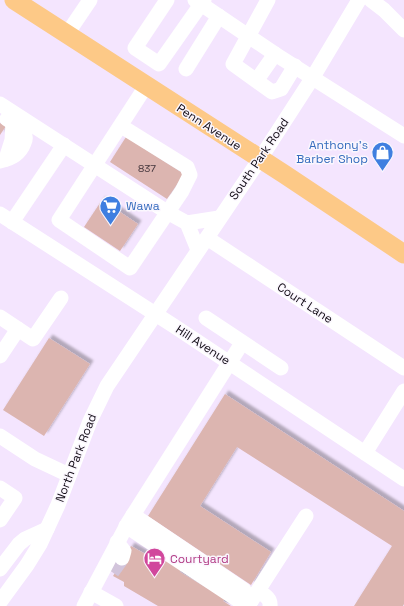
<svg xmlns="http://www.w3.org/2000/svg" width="404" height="606" font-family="'Space Grotesk',sans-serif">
<defs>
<filter id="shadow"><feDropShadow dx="3.5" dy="-3.5" stdDeviation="1" flood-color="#0004"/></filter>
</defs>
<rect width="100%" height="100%" fill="#f4e5fe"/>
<g fill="#dcb5b0" filter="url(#shadow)">
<path d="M0,123L6,126L0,135Z"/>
<path d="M126,137L184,174L167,199L110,162Z"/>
<path d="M102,200L138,224L120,251L84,227Z"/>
<path d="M49,338L90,364L44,436L3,410Z"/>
<path d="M225,394L404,511V604L403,606H354L392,546L237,447L200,506L271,552L251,585L148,516Z"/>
<path d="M131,546L154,559L157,555L181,569L180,572L225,599L223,601L231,606H158L124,586V582L113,576Z"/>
</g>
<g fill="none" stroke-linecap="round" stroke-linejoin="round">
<path stroke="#d2c4db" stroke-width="15" stroke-dasharray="15 8" stroke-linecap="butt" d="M112,572L122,558"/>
<g stroke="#fff" stroke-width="15">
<path d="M167,0L135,48L159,64L204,0"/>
<path d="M195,0L275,54L404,136"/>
<path d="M268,0L233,64L272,92L281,89L295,66"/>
<path d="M371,0L384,10L404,30"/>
<path d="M67,34L90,0"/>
<path d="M186,69L219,16"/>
<path d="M261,74L275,54"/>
<path d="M0,104L167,212L187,223L198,250"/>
<path d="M121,126L187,167L190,175L182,191L130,268L59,220L146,86"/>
<path d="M6,159L12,140L13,123"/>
<path d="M0,161C12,158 20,154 24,143C26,139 26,137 24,133C21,127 13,123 7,119"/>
<path d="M0,214L174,326L404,479"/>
<path d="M12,222L64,145"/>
<path d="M187,223L219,218"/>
<path d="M207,238L404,368"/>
<path d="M0,317L18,329"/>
<path d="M206,318L281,368"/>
<path d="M0,356L18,329L33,339L61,298"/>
<path d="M0,436L35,459L69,475"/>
<path d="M365,453L404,391"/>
<path d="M0,488L15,498L0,520"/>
<path d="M133,515L244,590L246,598L251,601"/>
<path d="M126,526L238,600L246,598"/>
<path d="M117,542L124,551L122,558"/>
<path d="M0,569L19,544L25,539L47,529"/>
<path d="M258,591C264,595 271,598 270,606"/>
<path d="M91,592L116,606"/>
<path d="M0,602L27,565L40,544L58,505L90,421L107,386L260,159L313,77L359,0"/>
<path d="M84,606L128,523L242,343"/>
<path d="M248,606L306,516"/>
</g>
<path stroke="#fdc987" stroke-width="19" d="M14,0L284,174L404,254"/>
</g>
<defs>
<symbol id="shop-pin" viewBox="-11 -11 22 30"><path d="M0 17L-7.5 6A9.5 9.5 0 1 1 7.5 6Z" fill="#3f7fe0" stroke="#fbf7fe"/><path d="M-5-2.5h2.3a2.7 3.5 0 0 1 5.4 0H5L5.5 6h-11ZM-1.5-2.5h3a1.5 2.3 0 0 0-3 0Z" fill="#fff"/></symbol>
<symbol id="supermarket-pin" viewBox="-11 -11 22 30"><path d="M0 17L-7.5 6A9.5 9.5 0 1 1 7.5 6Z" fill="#3f7fe0" stroke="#fbf7fe"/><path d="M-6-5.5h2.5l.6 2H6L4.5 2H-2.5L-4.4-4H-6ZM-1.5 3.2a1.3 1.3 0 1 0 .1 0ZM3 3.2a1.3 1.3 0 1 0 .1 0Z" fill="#fff"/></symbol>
<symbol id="hotel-pin" viewBox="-11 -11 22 30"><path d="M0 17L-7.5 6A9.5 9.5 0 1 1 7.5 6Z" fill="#d1479c" stroke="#fbf7fe"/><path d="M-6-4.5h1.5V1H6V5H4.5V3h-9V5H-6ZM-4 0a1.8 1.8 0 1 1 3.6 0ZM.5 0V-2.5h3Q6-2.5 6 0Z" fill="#fff"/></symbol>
</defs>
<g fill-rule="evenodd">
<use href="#shop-pin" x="370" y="140" width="25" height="34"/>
<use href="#supermarket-pin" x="98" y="194" width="25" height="34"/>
<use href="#hotel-pin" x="142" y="546" width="25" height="34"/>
</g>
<g text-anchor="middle" stroke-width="3" stroke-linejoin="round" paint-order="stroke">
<g font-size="10" fill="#44363c">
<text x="147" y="172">837</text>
</g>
<g font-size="12" fill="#110b15" stroke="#fbf7fe">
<text transform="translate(209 127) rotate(33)" y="4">Penn Avenue</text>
<text transform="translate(259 159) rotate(-56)" y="4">South Park Road</text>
<text transform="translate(305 303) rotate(33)" y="4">Court Lane</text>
<text transform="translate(203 345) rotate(33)" y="4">Hill Avenue</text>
<text transform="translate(76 458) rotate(-69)" y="4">North Park Road</text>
</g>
<g font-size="12" fill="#366cbe" stroke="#fbf7fe" text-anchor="end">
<text x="368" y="149">Anthony's<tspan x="368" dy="14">Barber Shop</tspan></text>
<text x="126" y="210" text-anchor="start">Wawa</text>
</g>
<g font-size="12" fill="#b23c85" stroke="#fbf7fe" text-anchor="start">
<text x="170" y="563">Courtyard</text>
</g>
</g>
</svg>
